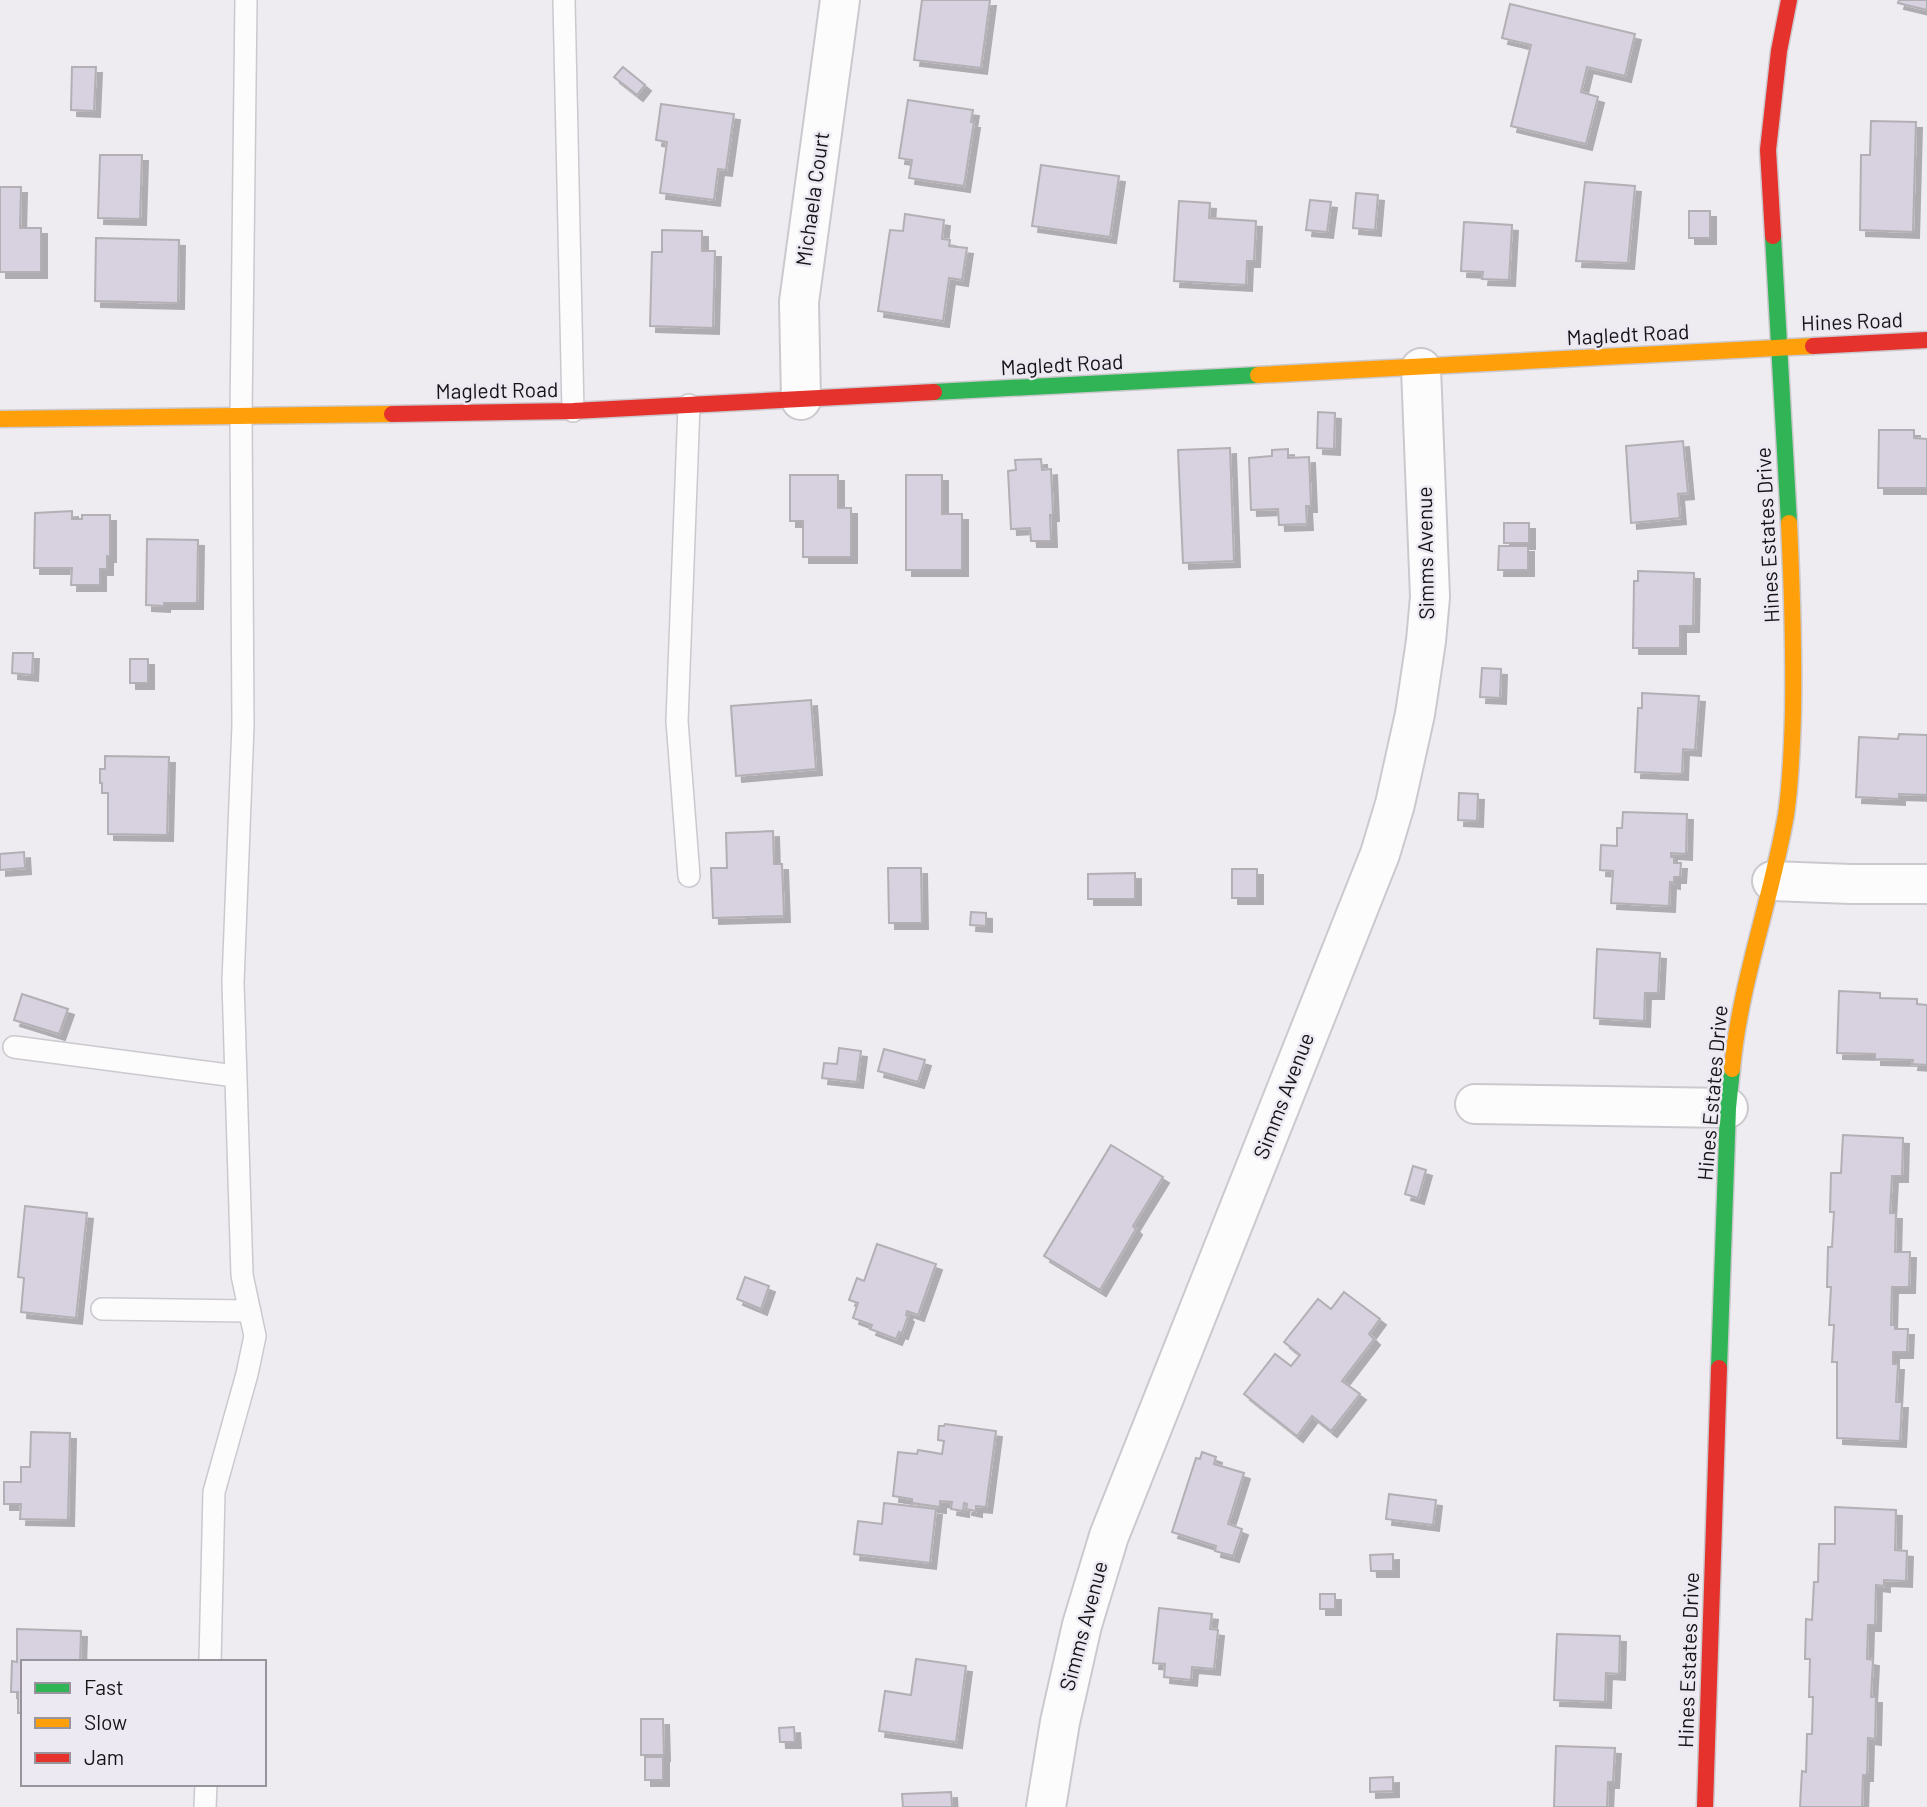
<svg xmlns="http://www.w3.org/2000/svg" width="1927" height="1807" font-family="Barlow,sans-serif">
<defs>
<filter id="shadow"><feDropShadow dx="6" dy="6" stdDeviation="0" flood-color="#0004"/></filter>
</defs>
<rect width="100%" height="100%" fill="#eeebf1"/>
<g fill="#d7d1e0" stroke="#b2b0b4" stroke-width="2" filter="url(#shadow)">
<path d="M922,0H990L981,68L914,60Z"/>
<path d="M1899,0H1927V10L1898,3Z"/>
<path d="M1510,4L1635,34L1625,76L1587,67L1581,92L1598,97L1586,144L1511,126L1531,45L1502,38Z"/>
<path d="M72,67H96L94,111L71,110Z"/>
<path d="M623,67L645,85L637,95L614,77Z"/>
<path d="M908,100L973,110L971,122H974L964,186L909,178L912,160L899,158Z"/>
<path d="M661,104L734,114L726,170L718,169L714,200L660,193L667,142L656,140Z"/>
<path d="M1871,121L1916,122L1913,232L1860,230L1861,155H1870Z"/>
<path d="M100,155H142L140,219L98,218Z"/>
<path d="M1041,165L1119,176L1110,237L1032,226Z"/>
<path d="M1585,182L1635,186L1628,263L1576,261Z"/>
<path d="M0,187H21L20,228H41V272H0Z"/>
<path d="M1356,193L1378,195L1375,230L1353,228Z"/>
<path d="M1310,200L1331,202L1327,232L1306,230Z"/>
<path d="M1179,201L1210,203L1209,218L1256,221L1254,261H1247L1246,285L1174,281Z"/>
<rect x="1689" y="211" width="21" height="27"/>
<path d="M905,214L944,220L942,239L950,240L949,246L967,248L962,280L949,278L943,321L878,311L890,230L903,231Z"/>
<path d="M1464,222L1512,225L1509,280L1482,279L1483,272L1461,271Z"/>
<path d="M662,230L702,231V251H715L713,328L650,326L652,252H662Z"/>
<path d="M96,238L179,240L178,303L95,301Z"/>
<path d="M1318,412L1335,413L1334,449L1317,448Z"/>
<path d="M1879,430H1914V438L1927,439V488H1878Z"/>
<path d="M1683,441L1688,493L1678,494L1680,518L1631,523L1626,446Z"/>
<path d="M1230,448L1234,561L1183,563L1178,450Z"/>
<path d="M1288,449V458L1309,457L1311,506H1306L1307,524L1279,525L1278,509L1251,510L1249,458L1272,456V450Z"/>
<path d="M1041,459L1042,470L1051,469L1053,515H1050L1051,541H1031L1030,528L1011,529L1008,471L1016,470L1015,460Z"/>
<path d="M790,475H838V508H851V557H803V521H790Z"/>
<path d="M906,475H942V514H962V570H906Z"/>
<path d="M72,511V519H82V515H110V556H107V569H100V585H71L72,568H34L35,513Z"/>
<rect x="1504" y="523" width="25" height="20"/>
<path d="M147,539L198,540L197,603H164V606L146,605Z"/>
<path d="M1499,546H1528V570H1498Z"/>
<path d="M1638,571L1694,573L1693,626H1680V648H1633L1634,581H1638Z"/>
<path d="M13,653H33L32,675L12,673Z"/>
<rect x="130" y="659" width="18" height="24"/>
<path d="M1482,668L1501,669L1500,698L1480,697Z"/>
<path d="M1642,693L1699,696L1695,750L1683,749L1682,774L1635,772L1638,708H1642Z"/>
<path d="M811,700L816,769L736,776L731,706Z"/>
<path d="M1899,734L1927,735V795L1899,794V799L1856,797L1859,737L1898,739Z"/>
<path d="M105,756L169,757L167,835L108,834V793H102V783H100V769H105Z"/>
<path d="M1459,793L1478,794L1477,821L1458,820Z"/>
<path d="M1623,812L1687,814L1686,854L1671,853V857H1674V863H1681L1680,877H1674V883L1670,882L1669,906L1611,903L1613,871L1600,870L1601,845L1617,846V828H1622Z"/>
<path d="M773,831L774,864H782L784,916L713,918L711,868H727L726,833Z"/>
<path d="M24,852L25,868L0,870V854Z"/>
<path d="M888,868H921L922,923H889Z"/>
<rect x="1232" y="869" width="25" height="29"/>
<path d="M1135,873V899H1088V874Z"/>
<path d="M971,912L986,913V926L970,925Z"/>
<path d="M1597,949L1660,953L1658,993H1645L1644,1021L1594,1018Z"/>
<path d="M1839,991L1880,993V998L1917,999V1004L1927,1005V1065L1912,1064L1913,1060L1875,1059V1054L1837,1053Z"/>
<path d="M22,994L68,1009L59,1034L14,1020Z"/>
<path d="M839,1048L861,1051L857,1082L822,1078L824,1063L837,1064Z"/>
<path d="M884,1049L925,1060L918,1082L878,1071Z"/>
<path d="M1843,1135L1903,1138L1902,1176H1892L1890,1213H1896L1895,1252H1910L1909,1287H1892L1891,1325H1895V1329H1908L1907,1352H1893V1364H1898L1896,1402H1902L1900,1441L1837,1438V1362H1832L1834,1325H1829L1831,1287H1827L1828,1247H1832L1834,1212H1830L1831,1173H1841Z"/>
<path d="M1111,1145L1163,1177L1133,1226L1136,1229L1100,1290L1044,1256Z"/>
<path d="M1413,1166L1426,1170L1418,1198L1405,1194Z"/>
<path d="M25,1206L87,1213L76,1318L21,1312L24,1278L18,1277Z"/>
<path d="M877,1244L936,1264L918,1315L907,1311L906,1315L908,1316L902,1333L899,1332L896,1339L870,1329L872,1325L853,1318L858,1303L849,1300L857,1278L864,1281Z"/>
<path d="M745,1277L769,1286L761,1309L737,1299Z"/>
<path d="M1344,1292L1380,1319L1369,1334L1374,1339L1342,1381L1360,1394L1331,1431L1312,1416L1297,1436L1244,1394L1275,1354L1291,1366L1300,1355L1284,1342L1318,1299L1331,1309Z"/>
<path d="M945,1424L996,1431L986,1507L976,1506V1511L966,1509L967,1504L964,1503L963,1511L951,1509L952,1502L940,1501V1507L912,1503V1499L893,1496L898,1452L917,1454L918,1450L942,1454L944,1441L938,1440L939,1426H944Z"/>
<path d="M31,1432L70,1433L68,1520L20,1519L21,1504H4V1482H21V1467H30Z"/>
<path d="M1202,1452L1216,1457L1214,1464L1244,1473L1228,1524L1242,1529L1233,1556L1215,1551L1216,1546L1172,1532L1196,1458L1200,1459Z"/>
<path d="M1389,1494L1436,1500L1433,1525L1386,1519Z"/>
<path d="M884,1503L936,1509L930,1563L854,1554L858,1521L882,1524Z"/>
<path d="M1835,1507L1896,1510L1895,1550L1907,1551L1906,1581L1884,1580V1586L1876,1585L1875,1625H1868L1867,1659L1873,1660L1871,1697H1876L1875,1739L1868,1738L1867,1775H1863L1862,1807H1800L1802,1771L1806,1772L1807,1734H1812L1813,1697H1809L1810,1659H1805L1806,1619L1812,1620L1814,1582H1818L1819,1544H1835Z"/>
<path d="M1393,1554V1571H1371L1370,1555Z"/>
<rect x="1320" y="1594" width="15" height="15"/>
<path d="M1159,1608L1212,1614L1210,1629L1218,1630L1214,1669L1192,1667L1191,1680L1164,1677L1165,1664L1153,1663Z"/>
<path d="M17,1629L81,1631L80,1662H23V1713H18V1692H11L12,1661L17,1662Z"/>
<path d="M1557,1634L1620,1636L1619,1674L1606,1673L1605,1702L1554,1700Z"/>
<path d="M916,1659L966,1666L956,1742L879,1731L885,1691L911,1695Z"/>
<path d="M641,1719H663L664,1755H641Z"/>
<path d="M794,1727L795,1742H780L779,1728Z"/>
<path d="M1556,1746L1615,1748L1613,1782H1608L1607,1807H1554Z"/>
<rect x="645" y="1757" width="18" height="23"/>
<path d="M1393,1777V1791L1370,1792V1778Z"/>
<path d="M951,1792L952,1807H903L902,1794Z"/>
</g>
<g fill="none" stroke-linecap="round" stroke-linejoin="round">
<defs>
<g id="lane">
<path d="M564,0L573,411"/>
<path d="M689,405L677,721L689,876"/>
<path d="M14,1047L235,1076"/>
<path d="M102,1309L248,1311"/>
<path d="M210,1662L214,1492L247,1374L255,1336L242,1275L233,982L243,725L241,416L246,0"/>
<path d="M205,1807L206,1784"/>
</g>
<g id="street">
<path d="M801,400L799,302L840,0"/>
<path d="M1772,881L1851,884H1927"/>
<path d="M1475,1104L1728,1108"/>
<path d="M1046,1807L1060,1722L1082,1625L1109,1536L1380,854L1395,804L1415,714L1426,641L1430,597L1421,368"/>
</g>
<g id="fast">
<path d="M1773,236L1789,523"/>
<path d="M934,392L1258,375"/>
<path d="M1719,1368L1728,1108L1732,1069"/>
</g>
<g id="slow">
<path d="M1258,375L1813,346"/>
<path d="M0,419L392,414"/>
<path d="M1732,1069C1740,983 1771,901 1786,815C1791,782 1792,747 1793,714C1794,650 1792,587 1789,523"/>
</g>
<g id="jam">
<path d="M1773,236L1768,150L1779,51L1789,0"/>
<path d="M1813,346L1927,340"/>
<path d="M392,414L573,411L934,392"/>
<path d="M1705,1807L1719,1368"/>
</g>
</defs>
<use href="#lane" stroke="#cbc9ce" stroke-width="24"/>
<use href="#street" stroke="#cbc9ce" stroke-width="42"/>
<use href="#fast" stroke="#cbc9ce" stroke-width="19"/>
<use href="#slow" stroke="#cbc9ce" stroke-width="19"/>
<use href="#jam" stroke="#cbc9ce" stroke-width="19"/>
<use href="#lane" stroke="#fcfcfd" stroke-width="21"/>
<use href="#street" stroke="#fcfcfd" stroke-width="38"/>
<use href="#fast" stroke="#30b455" stroke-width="16"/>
<use href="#slow" stroke="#ff9f0a" stroke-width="16"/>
<use href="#jam" stroke="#e5322d" stroke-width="16"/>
</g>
<g text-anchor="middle" stroke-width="5" stroke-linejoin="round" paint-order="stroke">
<g font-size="21" fill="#151417" stroke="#ede9f3">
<text transform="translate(813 199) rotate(-82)" y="7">Michaela Court</text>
<text transform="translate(1852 322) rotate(-2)" y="7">Hines Road</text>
<text transform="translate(1628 335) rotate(-3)" y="7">Magledt Road</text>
<text transform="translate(1062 365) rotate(-3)" y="7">Magledt Road</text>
<text transform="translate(497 391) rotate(-1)" y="7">Magledt Road</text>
<text transform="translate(1768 535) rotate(-93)" y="7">Hines Estates Drive</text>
<text transform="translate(1426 553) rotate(-91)" y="7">Simms Avenue</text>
<text transform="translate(1713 1093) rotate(-85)" y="7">Hines Estates Drive</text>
<text transform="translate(1284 1096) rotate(-69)" y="7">Simms Avenue</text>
<text transform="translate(1084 1626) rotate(-75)" y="7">Simms Avenue</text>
<text transform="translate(1689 1660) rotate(-88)" y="7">Hines Estates Drive</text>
</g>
</g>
<rect x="21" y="1660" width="245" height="126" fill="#ede9f3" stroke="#97949b" stroke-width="2"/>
<rect x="35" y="1683" width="35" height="10" fill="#30b455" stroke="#97949b" stroke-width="2"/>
<text x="84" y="1695" font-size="21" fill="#151417">Fast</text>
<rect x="35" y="1718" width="35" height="10" fill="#ff9f0a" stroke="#97949b" stroke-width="2"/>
<text x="84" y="1730" font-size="21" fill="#151417">Slow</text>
<rect x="35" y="1753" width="35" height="10" fill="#e5322d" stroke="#97949b" stroke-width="2"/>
<text x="84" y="1765" font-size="21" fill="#151417">Jam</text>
</svg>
